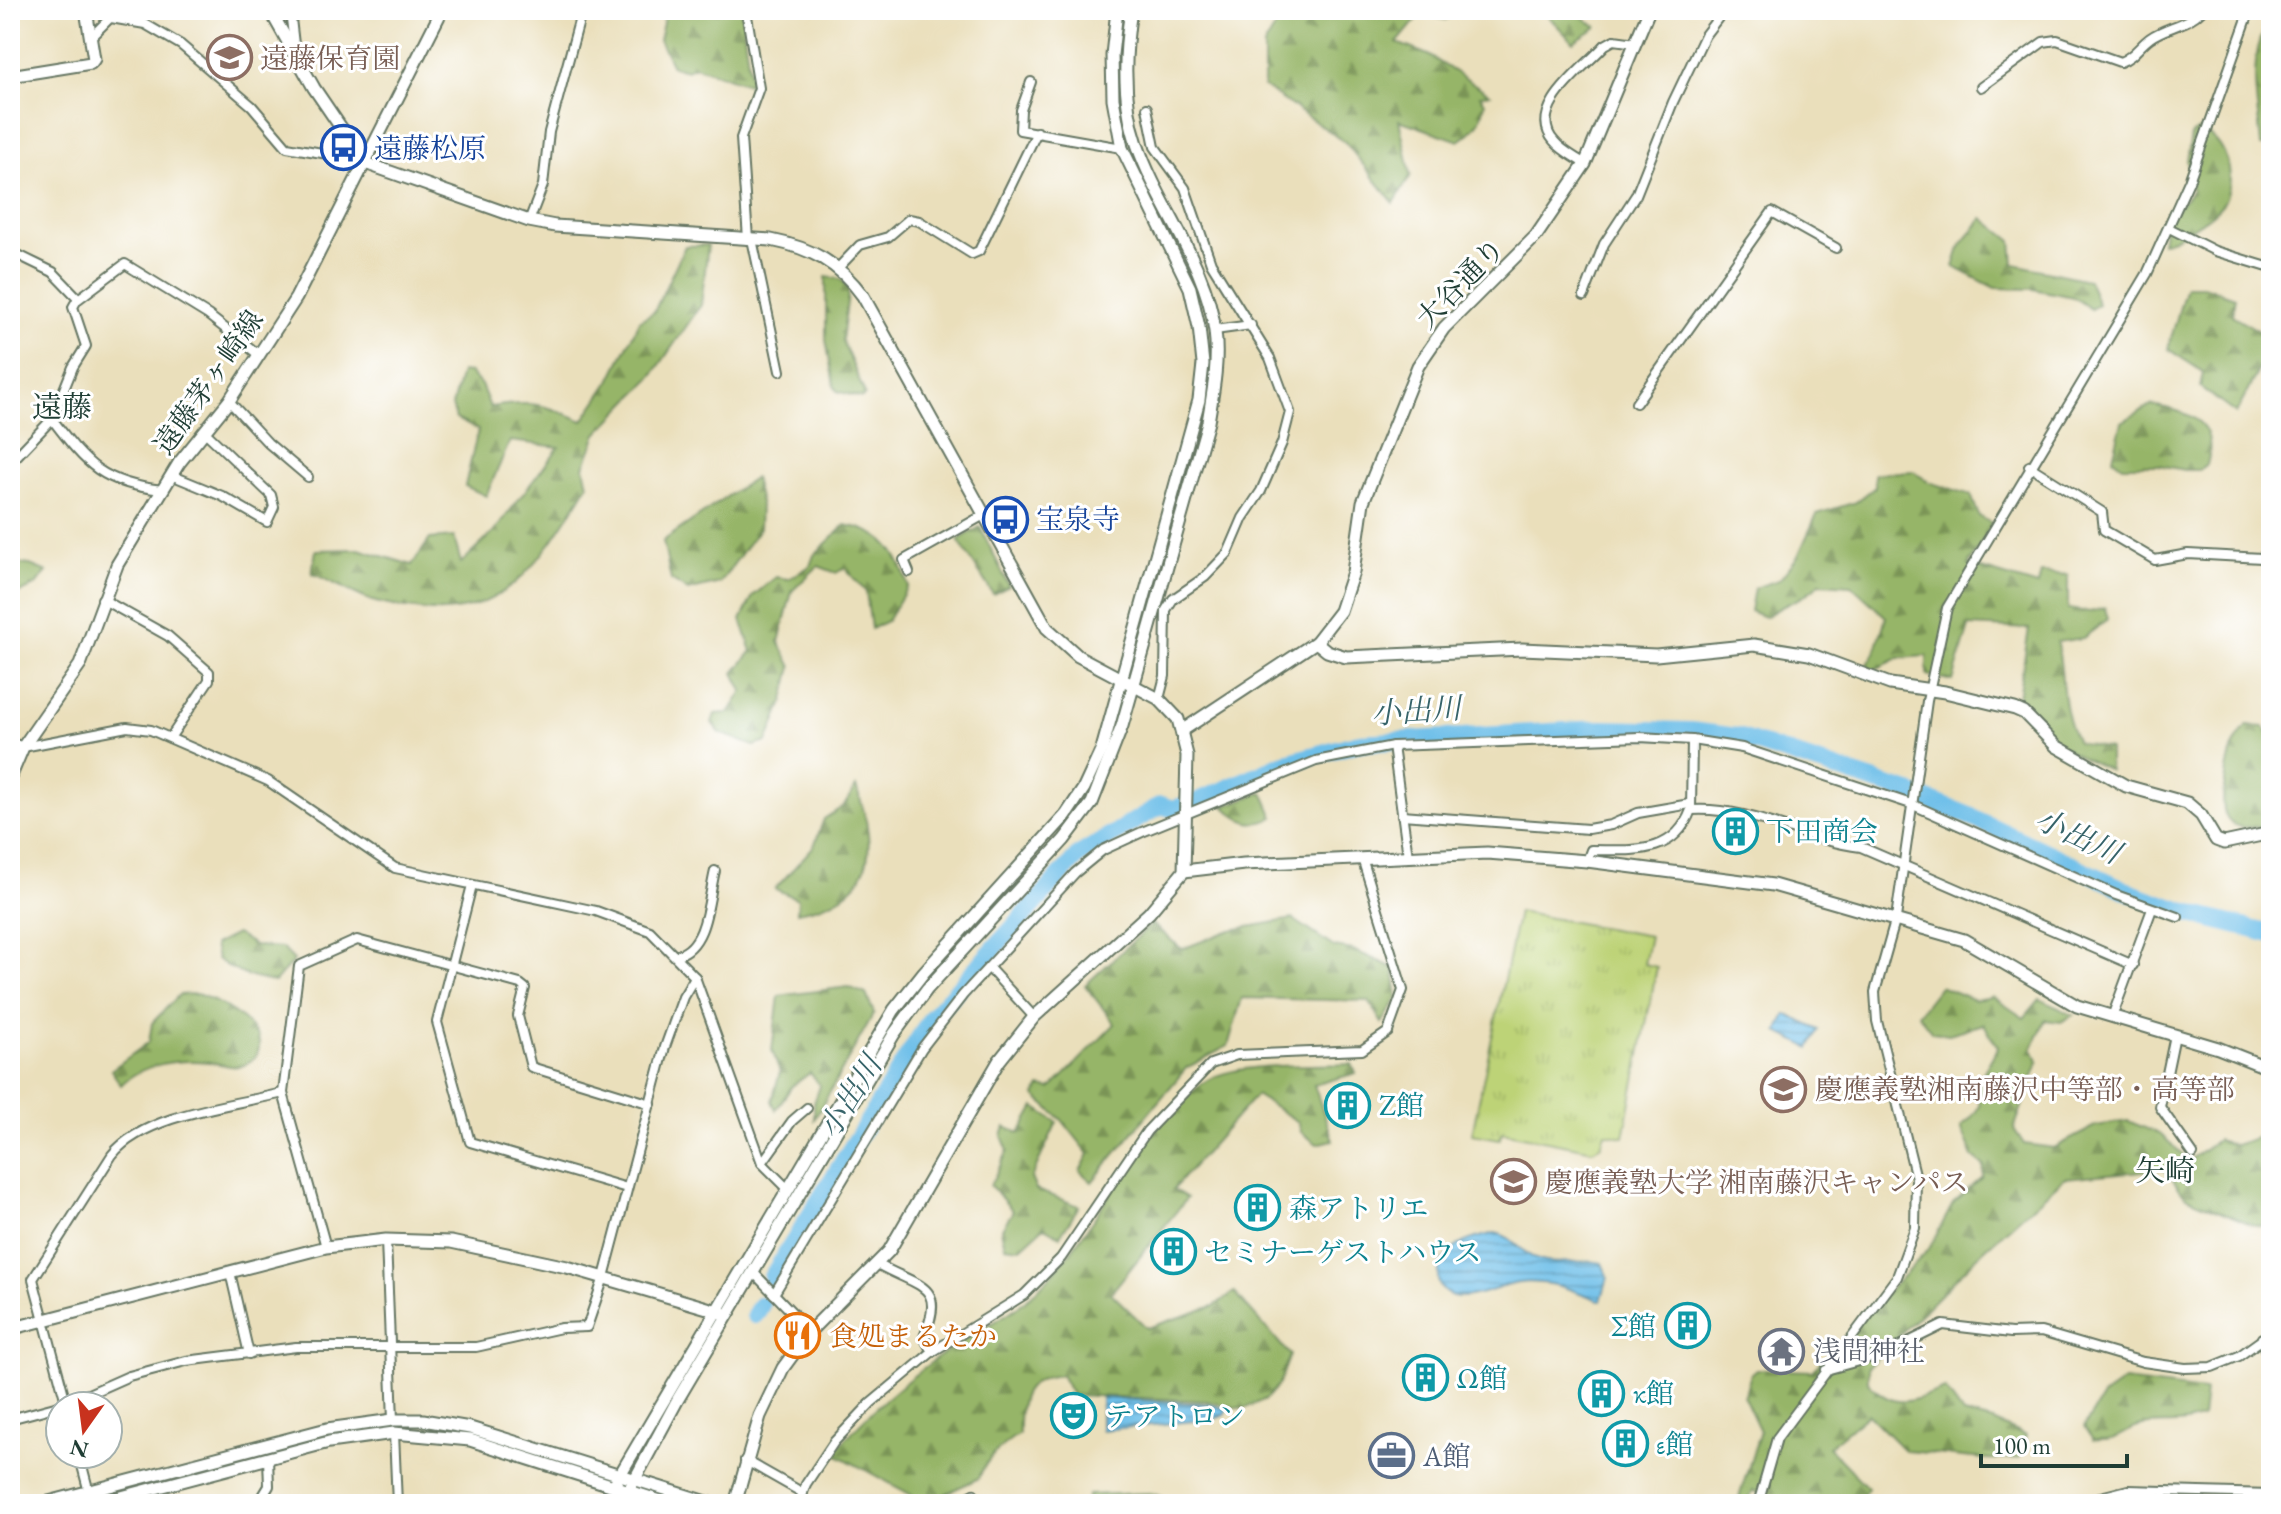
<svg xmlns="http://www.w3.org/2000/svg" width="2281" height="1514" font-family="'EB Garamond','Noto Serif JP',serif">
<defs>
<pattern id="forest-firs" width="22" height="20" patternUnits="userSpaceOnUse" patternTransform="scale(2)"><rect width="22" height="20" fill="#96b568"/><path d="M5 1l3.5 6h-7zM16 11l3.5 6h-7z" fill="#7a9456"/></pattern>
<pattern id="park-tufts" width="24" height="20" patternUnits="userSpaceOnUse" patternTransform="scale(2)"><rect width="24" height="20" fill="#bdd377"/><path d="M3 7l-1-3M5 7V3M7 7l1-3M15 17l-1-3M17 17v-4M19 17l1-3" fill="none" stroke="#a2b668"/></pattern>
<pattern id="water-rules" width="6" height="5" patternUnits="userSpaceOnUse" patternTransform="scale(2)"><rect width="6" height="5" fill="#6ebfe9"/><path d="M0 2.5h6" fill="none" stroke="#5a9cbe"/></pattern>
</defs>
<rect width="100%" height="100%" fill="#fff"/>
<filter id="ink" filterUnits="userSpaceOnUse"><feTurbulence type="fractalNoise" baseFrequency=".0125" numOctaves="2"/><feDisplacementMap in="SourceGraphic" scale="16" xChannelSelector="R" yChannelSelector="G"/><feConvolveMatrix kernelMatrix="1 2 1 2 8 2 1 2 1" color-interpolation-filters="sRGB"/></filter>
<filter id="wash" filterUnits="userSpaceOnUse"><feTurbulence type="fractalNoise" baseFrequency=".006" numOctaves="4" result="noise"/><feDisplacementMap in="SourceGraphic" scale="32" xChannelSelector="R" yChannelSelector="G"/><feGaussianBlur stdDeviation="1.8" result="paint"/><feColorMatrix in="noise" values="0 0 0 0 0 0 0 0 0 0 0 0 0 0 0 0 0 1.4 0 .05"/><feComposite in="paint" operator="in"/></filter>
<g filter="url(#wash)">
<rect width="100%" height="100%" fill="#eadfbb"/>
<g fill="url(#forest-firs)" stroke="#5a794e" stroke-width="2">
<path d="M666,10H741L751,85L695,66L686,70L672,66L659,40Z"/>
<path d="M1306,10H1457L1447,20L1421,14L1397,43L1428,55L1490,94L1480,95L1485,102C1482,122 1475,130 1459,141L1399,120L1411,175L1394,203L1345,142L1264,87V46L1282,16Z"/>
<path d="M1542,10H1573L1597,27L1573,42Z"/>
<path d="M2266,27H2271V147L2261,146C2258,107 2247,63 2266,27Z"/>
<path d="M2199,130C2225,139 2237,174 2225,200C2217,215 2178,238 2162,242L2165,223L2192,190L2187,161L2191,135Z"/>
<path d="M1983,218L2012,241L2014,264L2088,280L2098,304L2091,309L2073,297L2033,289L1995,288L1954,267L1961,245Z"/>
<path d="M708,245L701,305L650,379L597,434L584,467L588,485C545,553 507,625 415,609C399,607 381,605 367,599C348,591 330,581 312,573L316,550L359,549L412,565L430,539L454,537L461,563L493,533L559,447L510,441L486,496L465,486L478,430L456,419L452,406L461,372L470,373L481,385L490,407C533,400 543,404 583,421L610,381L640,320L654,312L685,246Z"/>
<path d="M826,277L840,279L849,287L842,340L865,394L862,398L837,391L834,385L826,340Z"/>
<path d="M2186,286H2203L2235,297L2232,315L2271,338L2262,363L2236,414L2200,387L2203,372L2168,349Z"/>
<path d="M2151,405C2188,412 2219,420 2207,465L2199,470H2184L2159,465H2122L2113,458L2122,422Z"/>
<path d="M1913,471L1929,482L1971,495L1979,516L1993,524L1968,565L2038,586L2041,573L2068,575V609L2090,612L2105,608L2108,619L2083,638L2057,642C2065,681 2059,705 2077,742L2109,749V770C2087,759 2058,748 2043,729C2031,714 2036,712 2017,703L2029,629L1969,626L1953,681L1927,675V656L1899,658L1873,670L1867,665L1875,653L1886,617L1851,585L1820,583C1803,600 1784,603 1765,617L1750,611L1754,588L1779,580L1798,556L1817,514L1856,502L1875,487V474Z"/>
<path d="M754,478L760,503L759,529L720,583L688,591L671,580L663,541Z"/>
<path d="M845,525C883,531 898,550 908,586L887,621L871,629L866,592L845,568L836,573L818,566L792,591L779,642L792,667L784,700L767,742L754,746L720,733L712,723L715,714L729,713L743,691L734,673L752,651L741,620L753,596L776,577L788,579L810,566L814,555Z"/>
<path d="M980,527L1009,586L993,594L958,540Z"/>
<path d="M10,563L30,565L47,572L35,586L10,597Z"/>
<path d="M2247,726L2264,727L2271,736V824C2230,834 2218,823 2225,782C2229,758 2231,744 2247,726Z"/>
<path d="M856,787C881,853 873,899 797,912L798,899L775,889L814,846L824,819L844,806Z"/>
<path d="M1263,792L1274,817C1254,829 1239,821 1224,806Z"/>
<path d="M1293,919L1334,947L1353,950L1394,968L1398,998L1382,1023L1369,1001L1242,998L1228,1046L1186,1068L1092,1182L1080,1171L1089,1154L1062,1120L1035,1096L1040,1087L1051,1089L1115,1024L1085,985L1152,924L1182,949L1231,930Z"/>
<path d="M236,934L256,946L282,948L294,960L275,982C251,979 236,973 217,959L214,945Z"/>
<path d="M1940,986L1974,1000L1993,997L2024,1018L2040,999L2073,1015L2061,1022L2045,1020L2032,1050L2039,1060L2014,1129L2024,1144L2054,1148L2096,1126L2128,1121L2160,1134L2189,1160L2217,1140L2235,1145L2271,1133V1228L2251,1224L2186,1197L2164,1169L2064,1178L1983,1251L1868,1367V1382C1894,1412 1912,1401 1945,1389L1963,1414L1993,1421L2026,1436L2019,1458C1989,1463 1938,1453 1905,1451L1868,1414L1828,1447L1868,1488L1857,1504H1783L1753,1490L1748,1504H1737L1760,1431L1744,1397L1751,1374L1757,1369L1812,1371L1929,1249L1953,1204L1983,1177L1984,1166L1973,1157L1961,1127C1979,1112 1983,1105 1978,1082L1998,1047L1984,1024L1949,1034L1932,1032L1918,1014Z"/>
<path d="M848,987L866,994L874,1013L814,1120V1103L820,1086L810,1073L792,1086L776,1110L772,1101L780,1072L772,1050L779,996Z"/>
<path d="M196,994C219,1000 288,1039 246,1064C234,1070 222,1063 209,1062C179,1059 142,1063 121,1085L111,1070L149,1042L152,1023L179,995Z"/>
<path d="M1352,1064L1356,1073L1314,1085L1333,1140L1317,1144L1301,1132L1298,1122L1256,1095L1173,1189L1187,1198L1111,1293L1147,1328L1214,1306L1234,1292L1290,1355L1279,1384L1266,1399L1243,1409L1207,1401L1072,1395L1061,1375C1022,1378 1018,1399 1019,1434C1002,1444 985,1460 979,1478L926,1503L834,1453C868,1410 910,1376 956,1345C978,1329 1007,1318 1027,1299C1098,1237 1127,1141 1203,1083C1232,1061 1314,1066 1352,1064Z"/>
<path d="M1035,1107L1057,1122L1031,1178L1036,1190L1079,1206L1060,1236L1044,1227L1021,1248L1005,1246L1001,1230L1013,1211L990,1185L1008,1151L1002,1136L1005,1127L1020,1133Z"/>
<path d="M2124,1381L2205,1391L2202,1418C2174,1429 2167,1421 2143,1426C2121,1430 2124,1442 2093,1440L2084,1427L2104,1395Z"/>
<path d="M1151,1493L1180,1504H1085L1088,1495Z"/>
</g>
<path fill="url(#park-tufts)" stroke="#6e8856" stroke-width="2" d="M1518,912L1650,936L1644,964L1657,967L1624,1137L1605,1133L1601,1145L1593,1150L1502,1132L1500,1139L1472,1134Z"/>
<g fill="url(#water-rules)" stroke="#467e8e" stroke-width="2">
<path d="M1786,1014L1819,1030L1810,1048L1778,1032Z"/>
<path d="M1495,1233C1513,1235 1521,1254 1538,1260C1559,1267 1579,1258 1602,1263L1608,1277L1601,1301C1582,1294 1561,1284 1541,1283C1531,1282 1519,1282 1510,1285C1492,1289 1452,1309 1440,1286C1436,1278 1438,1270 1442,1262C1454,1242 1474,1238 1495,1233Z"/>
<path d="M1101,1398L1207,1404L1227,1409L1225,1415L1214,1419L1101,1430Z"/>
</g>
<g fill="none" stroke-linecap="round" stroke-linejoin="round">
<g stroke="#6ebfe9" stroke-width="18">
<path d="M772,1277L932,1017L1079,855L1161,805L1173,809L1194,803L1282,764L1359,743L1600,729L1691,731L1738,737L1910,793L1967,815L2134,894L2195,915L2271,934"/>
<path d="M755,1315L761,1305"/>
</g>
</g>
</g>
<g filter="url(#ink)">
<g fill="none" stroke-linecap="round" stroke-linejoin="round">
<defs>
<g id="street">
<path d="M290,10L295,53"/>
<path d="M746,10L759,88L741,138L748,239"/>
<path d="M111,18L145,24L181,45L252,106L287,147L363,160"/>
<path d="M91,37L118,10"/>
<path d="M1031,82L1021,110L1020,130L1122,148"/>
<path d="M1981,87L2043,42L2057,40L2120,62C2134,57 2139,46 2150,38C2167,26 2187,26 2202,10"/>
<path d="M1147,108L1155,147L1185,188L1211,263L1270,358L1290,412L1282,443L1261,491L1243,518L1228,553L1205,577L1173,599L1166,610L1165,676L1159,699"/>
<path d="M1585,164C1575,157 1562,151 1554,141C1525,108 1586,67 1605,45L1614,40L1636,43"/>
<path d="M529,221L543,185L549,132L582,10"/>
<path d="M2169,228L2215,251L2271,268"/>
<path d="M752,239L780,371"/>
<path d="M10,251L53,272L78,298"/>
<path d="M839,267L860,245L888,237L909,219L919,221L972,254L979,251L1037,132"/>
<path d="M1584,296L1604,244L1636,195L1673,102L1705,35L1718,18"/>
<path d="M1215,330L1251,325"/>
<path d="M229,401L268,443L308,477"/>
<path d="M1636,403L1772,212L1836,248"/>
<path d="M52,419C87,465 103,484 163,490"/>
<path d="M10,463L52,419L73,367L86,346L73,307L77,300L125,264L208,315L259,355"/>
<path d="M2029,466L2102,512L2104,530L2155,560L2188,554L2262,558"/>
<path d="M171,475L222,496L267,522L274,507L271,495L204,431"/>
<path d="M10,503V504"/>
<path d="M909,572L904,560L984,515"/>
<path d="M102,599L168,636L209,672V680L170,738"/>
<path d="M1692,740L1691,810C1752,806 1802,840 1861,847L2133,965"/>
<path d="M10,742L23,747L127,727L151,730L268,781L395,868L596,911L650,931L695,977L762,1163L787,1188"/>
<path d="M1393,746L1408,856"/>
<path d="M1402,815L1588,829L1611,825L1638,813L1690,804"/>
<path d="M1587,861L1591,850C1633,850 1674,856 1691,810"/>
<path d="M472,885L437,1022L470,1142L627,1188"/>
<path d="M677,955C708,947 708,898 715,871"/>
<path d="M989,968L1034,1017"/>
<path d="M2112,1017L2152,909"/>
<path d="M2175,1035L2160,1107L2193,1154"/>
<path d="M762,1163L792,1121L807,1108"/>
<path d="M386,1240L393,1420"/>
<path d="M326,1247L283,1093L299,966L357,940L520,984L525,988L518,1016L531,1067L651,1104"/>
<path d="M879,1265C921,1288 946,1284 924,1337L932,1352"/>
<path d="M230,1272L249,1354"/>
<path d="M754,1273L810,1331"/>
<path d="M774,1294L922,1048L963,995L1075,873L1103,850L1142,832L1316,761L1393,746L1640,737L1692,740L1742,748L1911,804L2116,895L2178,917"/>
<path d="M2262,1338L2271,1370"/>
<path d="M1826,1370L1884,1354L1943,1325L2011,1333L2041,1332L2143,1362L2185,1368L2212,1367L2239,1356L2271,1333"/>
<path d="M67,1406L33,1279L112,1155C144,1114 234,1105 283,1093"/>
<path d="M10,1419L66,1404L129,1376L186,1361L296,1347H476L561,1328L587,1327L604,1277L665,1047L683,997L695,977"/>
<path d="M394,1433L397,1504"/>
<path d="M79,1454L92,1504"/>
<path d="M745,1460L803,1493"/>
<path d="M258,1504L269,1486L268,1458"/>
<path d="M799,1504L806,1484L834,1442L871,1403L932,1352L1024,1295L1061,1258L1147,1131L1211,1064L1237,1055L1362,1050L1388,1032L1403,990L1362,858"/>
<path d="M955,1504L974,1494L981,1504"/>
<path d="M1758,1504L1777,1438L1897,1277L1915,1228L1916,1178L1877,1021L1875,992L1896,918L1927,701L1947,608L2147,274L2189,181L2250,10"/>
<path d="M2073,1504L2128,1490L2271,1494"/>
</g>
<g id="secondary">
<path d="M270,10L314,88L365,163L529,221L555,226L771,240C811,248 839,263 863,296L1047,628L1078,656L1159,699L1178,719L1187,755L1184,871L1149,913L1034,1017L999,1061L889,1251L810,1331L783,1368L760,1416L735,1504"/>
<path d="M10,76L91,63L94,59L86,10"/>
<path d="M1316,642L1327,651L1346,657L1522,649L1656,655L1754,645L1809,654L1890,684L1945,692L2015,709L2024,713L2056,746L2126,786L2187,803L2201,815L2216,840L2224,843L2271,833"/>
<path d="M1183,730L1316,642L1340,611L1353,572L1363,502L1418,366L1444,328L1536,236L1585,164L1649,10"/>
<path d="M10,778L23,747L80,665L117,565L179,463L229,401L296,298L442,10"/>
<path d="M1184,871L1244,864L1487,853L1587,861L1773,885L1964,940L2077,1006L2218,1048L2271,1069"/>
<path d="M10,1329L326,1247L386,1240L451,1242L567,1267L721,1312"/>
<path d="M614,1485L894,1010L924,972L1066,815L1084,788L1102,749L1199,400L1203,364L1199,327L1190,288L1122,148L1113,99L1112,55L1117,10"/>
<path d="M629,1490L678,1399L894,1034L927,989L1064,840L1092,803L1122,726L1208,422C1213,392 1219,362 1215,331C1206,262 1159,208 1137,144C1122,101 1124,54 1131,10"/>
<path d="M41,1504L327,1429L393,1420H423L470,1428L713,1504"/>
<path d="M95,1504L329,1442L394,1433L470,1440L670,1504"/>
</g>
</defs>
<use href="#street" stroke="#667663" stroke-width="12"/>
<use href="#secondary" stroke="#667663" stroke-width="15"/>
<use href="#street" stroke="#fff" stroke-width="8"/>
<use href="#secondary" stroke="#fff" stroke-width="11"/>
</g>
</g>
<defs>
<symbol id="school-ring" viewBox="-11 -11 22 22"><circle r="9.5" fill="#fff" stroke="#8d6e63" stroke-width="1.5"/><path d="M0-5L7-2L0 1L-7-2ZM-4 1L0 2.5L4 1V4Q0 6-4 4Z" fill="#8d6e63"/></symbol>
<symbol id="bus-ring" viewBox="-11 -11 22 22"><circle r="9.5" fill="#fff" stroke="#1a4fb4" stroke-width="1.5"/><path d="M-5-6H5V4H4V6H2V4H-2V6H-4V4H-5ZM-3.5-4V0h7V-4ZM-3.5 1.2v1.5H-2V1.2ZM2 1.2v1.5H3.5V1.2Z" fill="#1a4fb4"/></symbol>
<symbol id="building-ring" viewBox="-11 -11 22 22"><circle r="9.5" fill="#fff" stroke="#0f9aa8" stroke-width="1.5"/><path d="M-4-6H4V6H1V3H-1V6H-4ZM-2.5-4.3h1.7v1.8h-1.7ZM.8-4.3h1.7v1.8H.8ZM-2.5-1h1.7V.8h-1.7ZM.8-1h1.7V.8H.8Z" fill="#0f9aa8"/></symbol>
<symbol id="university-ring" viewBox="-11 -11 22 22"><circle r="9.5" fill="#fff" stroke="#8d6e63" stroke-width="1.5"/><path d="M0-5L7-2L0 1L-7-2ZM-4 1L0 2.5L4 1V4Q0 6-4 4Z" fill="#8d6e63"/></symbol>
<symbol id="restaurant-ring" viewBox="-11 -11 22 22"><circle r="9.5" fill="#fff" stroke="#e8710a" stroke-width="1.5"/><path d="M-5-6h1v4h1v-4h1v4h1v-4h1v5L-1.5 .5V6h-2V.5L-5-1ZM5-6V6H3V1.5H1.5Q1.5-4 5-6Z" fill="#e8710a"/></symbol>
<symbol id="temple-ring" viewBox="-11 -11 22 22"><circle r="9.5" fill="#fff" stroke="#6b7280" stroke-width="1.5"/><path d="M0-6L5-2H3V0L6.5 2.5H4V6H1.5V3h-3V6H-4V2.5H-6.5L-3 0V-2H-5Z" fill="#6b7280"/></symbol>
<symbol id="theatre-ring" viewBox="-11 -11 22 22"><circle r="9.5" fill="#fff" stroke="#0f9aa8" stroke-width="1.5"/><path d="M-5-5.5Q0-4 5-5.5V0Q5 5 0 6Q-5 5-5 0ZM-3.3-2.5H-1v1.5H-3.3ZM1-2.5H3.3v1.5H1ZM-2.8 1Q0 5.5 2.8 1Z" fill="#0f9aa8"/></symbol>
<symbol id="office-ring" viewBox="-11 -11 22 22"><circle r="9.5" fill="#fff" stroke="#5c6f8a" stroke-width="1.5"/><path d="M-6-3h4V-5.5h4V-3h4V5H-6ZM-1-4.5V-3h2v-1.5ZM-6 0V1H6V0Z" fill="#5c6f8a"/></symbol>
</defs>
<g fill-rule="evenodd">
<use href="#school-ring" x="204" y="32" width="51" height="51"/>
<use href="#bus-ring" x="318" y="122" width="51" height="51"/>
<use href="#bus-ring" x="980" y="494" width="51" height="51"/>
<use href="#building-ring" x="1710" y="806" width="51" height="51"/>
<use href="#school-ring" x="1758" y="1064" width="51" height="51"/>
<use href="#building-ring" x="1322" y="1080" width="51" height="51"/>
<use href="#university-ring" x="1488" y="1156" width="51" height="51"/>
<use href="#building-ring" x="1232" y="1182" width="51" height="51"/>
<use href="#building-ring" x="1148" y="1226" width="51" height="51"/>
<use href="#building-ring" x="1662" y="1300" width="51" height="51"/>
<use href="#restaurant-ring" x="772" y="1310" width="51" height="51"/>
<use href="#temple-ring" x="1756" y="1326" width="51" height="51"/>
<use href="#building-ring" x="1400" y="1352" width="51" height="51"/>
<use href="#building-ring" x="1576" y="1368" width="51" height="51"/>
<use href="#theatre-ring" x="1048" y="1390" width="51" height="51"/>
<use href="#building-ring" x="1600" y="1418" width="51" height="51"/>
<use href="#office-ring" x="1366" y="1430" width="51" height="51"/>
</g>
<g text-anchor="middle" stroke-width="6" stroke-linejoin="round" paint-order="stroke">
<g font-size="28" fill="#785e54" stroke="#fff" text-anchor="start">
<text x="260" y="68">遠藤保育園</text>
<text x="1815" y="1099">慶應義塾湘南藤沢中等部・高等部</text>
<text x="1545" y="1192">慶應義塾大学 湘南藤沢キャンパス</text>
</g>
<g font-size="28" fill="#164399" stroke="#fff" text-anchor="start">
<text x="374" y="158">遠藤松原</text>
<text x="1036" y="529">宝泉寺</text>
</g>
<g font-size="28" fill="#1f3d34" stroke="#fff">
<text transform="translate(1460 283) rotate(-46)" y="10">大谷通り</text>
<text transform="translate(208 382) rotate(-55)" y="10">遠藤茅ヶ崎線</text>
</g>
<g font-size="28" fill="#0d838f" stroke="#fff" text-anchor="start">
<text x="1766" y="841">下田商会</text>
<text x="1379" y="1115">Ζ館</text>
<text x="1289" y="1218">森アトリエ</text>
<text x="1204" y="1262">セミナーゲストハウス</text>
<text x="1656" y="1336" text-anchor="end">Σ館</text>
<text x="1456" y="1388">Ω館</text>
<text x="1633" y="1403">κ館</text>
<text x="1105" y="1426">テアトロン</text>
<text x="1656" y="1454">ε館</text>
</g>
<g font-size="28" fill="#c56008" stroke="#fff" text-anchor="start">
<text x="829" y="1346">食処まるたか</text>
</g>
<g font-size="28" fill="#5b616d" stroke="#fff" text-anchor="start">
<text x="1813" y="1361">浅間神社</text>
</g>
<g font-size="28" fill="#4e5e75" stroke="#fff" text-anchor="start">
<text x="1423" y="1466">A館</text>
</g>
<g font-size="30" fill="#1f3d34" stroke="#fff">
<text x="62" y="417">遠藤</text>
<text x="2165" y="1181">矢崎</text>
</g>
<g font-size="30" font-style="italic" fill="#37646a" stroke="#fff">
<text transform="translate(1416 711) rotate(-4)" y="10">小出川</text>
<text transform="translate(2078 836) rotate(25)" y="10">小出川</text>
<text transform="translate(850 1097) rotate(-58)" y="10">小出川</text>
</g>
</g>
<rect width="2281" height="1514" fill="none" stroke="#fff" stroke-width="40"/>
<g transform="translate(84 1430) rotate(194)"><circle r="38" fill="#ffffff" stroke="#a5b1ae" stroke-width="2"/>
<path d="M0-6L14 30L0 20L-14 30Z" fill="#c8321e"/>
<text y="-12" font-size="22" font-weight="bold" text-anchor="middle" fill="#1f3d34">N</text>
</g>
<path d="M1981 1454v12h146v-12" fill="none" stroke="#1f3d34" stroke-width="4"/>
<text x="1993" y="1454" font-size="24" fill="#1f3d34" stroke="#ffffff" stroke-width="6" paint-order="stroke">100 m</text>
</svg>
